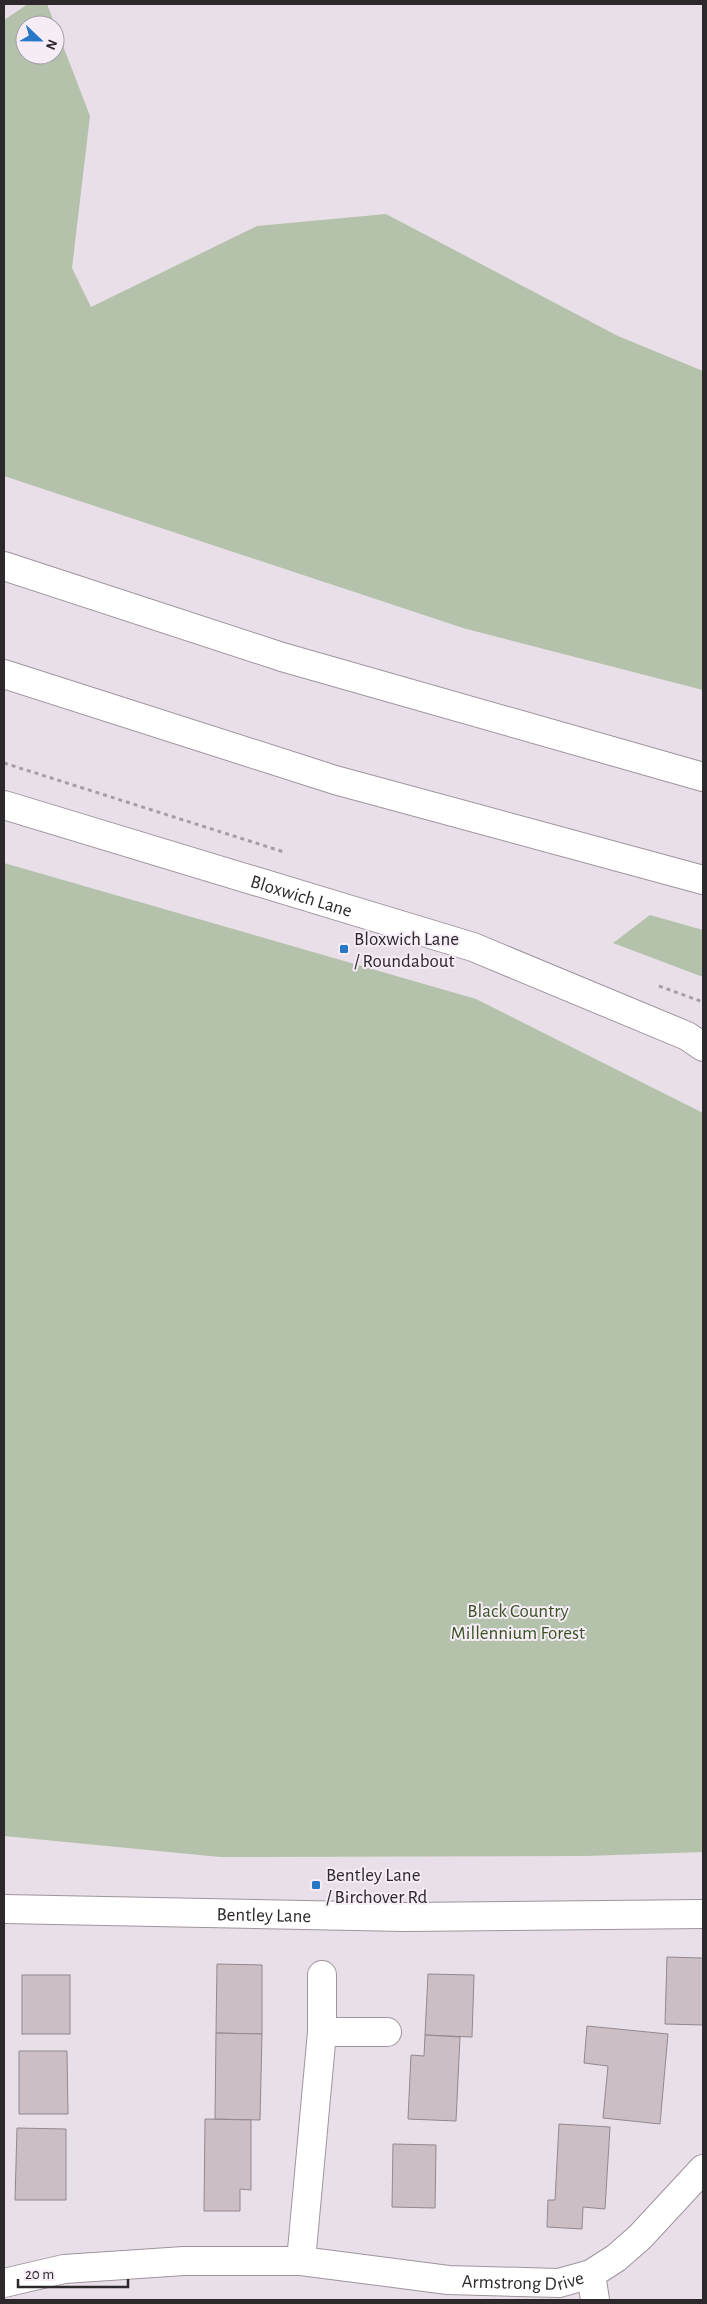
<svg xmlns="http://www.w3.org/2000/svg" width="707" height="2304" font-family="'Alegreya Sans',sans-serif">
<rect width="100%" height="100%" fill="#e9dfe8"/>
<g fill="#b4c2ab" fill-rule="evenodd">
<path d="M28,4H47L90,116L72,268L91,307L257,226L386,214L618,336L703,371V690L463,628L4,476V20ZM25,25H55V55H25Z"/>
<path d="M4,863L476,999L703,1113V1852L586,1856L220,1857L4,1836Z"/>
<path d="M650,915L703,930V977L613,943Z"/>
</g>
<g fill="#cbbec5" stroke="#94888f">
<path d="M667,1957L703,1958V2025L665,2024Z"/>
<path d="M217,1964L262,1965V2034L216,2033Z"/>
<path d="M428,1974L474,1975L472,2037L425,2035Z"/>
<rect x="22" y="1975" width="48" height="59"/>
<path d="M587,2026L668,2034L660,2124L603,2118L608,2066L584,2063Z"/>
<path d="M216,2033L262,2034L260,2120L215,2119Z"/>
<path d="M425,2035L460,2037L456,2121L408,2119L411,2055L424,2056Z"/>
<path d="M19,2051H67L68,2114H19Z"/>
<path d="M205,2119L251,2120V2190L240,2189V2211H204Z"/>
<path d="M559,2124L610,2127L605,2209L583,2207L582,2229L547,2227L548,2200H555Z"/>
<path d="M17,2128L66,2129V2200H15Z"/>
<path d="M393,2144L436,2145L435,2208L392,2207Z"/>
</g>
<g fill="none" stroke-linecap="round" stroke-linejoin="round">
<defs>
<g id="street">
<path d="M322,2032H387"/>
<path d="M301,2261L322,2032V1975"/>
<path d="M591,2274L595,2300"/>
<path id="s1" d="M4,2283L64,2269L184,2261H301L448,2280L559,2283L591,2274L616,2258L640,2237L703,2169"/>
</g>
<g id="secondary">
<path id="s2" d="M4,805L473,947L687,1036L703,1047"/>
<path id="s3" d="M4,1909L405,1917L703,1914"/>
</g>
<g id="highway">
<path d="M4,566L282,657L703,777"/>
<path d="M4,674L335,780L703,880"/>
</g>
</defs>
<use href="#street" stroke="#9e949d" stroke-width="30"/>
<use href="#secondary" stroke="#9e949d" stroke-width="30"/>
<use href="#highway" stroke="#9e949d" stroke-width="30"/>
<g stroke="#a69ea5" stroke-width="3" stroke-dasharray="4 4" stroke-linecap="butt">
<path d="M4,763L284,852"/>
<path d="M659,986L703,1002"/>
</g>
<use href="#street" stroke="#fff" stroke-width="28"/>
<use href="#secondary" stroke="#fff" stroke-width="28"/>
<use href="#highway" stroke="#fff" stroke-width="28"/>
</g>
<g fill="#2677c6" stroke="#f6ecf6" stroke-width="2">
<rect x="339" y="944" width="10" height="10" rx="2.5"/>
<rect x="311" y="1880" width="10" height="10" rx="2.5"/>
</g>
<g text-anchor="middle" stroke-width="4" stroke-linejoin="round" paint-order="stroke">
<g font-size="19" fill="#2c282c" stroke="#f6ecf6">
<text dy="7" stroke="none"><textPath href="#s2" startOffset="311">Bloxwich Lane</textPath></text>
<text dy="7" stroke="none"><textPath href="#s3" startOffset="260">Bentley Lane</textPath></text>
<text dy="7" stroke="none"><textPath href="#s1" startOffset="522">Armstrong Drive</textPath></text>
</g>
<g font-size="19" fill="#2c282c" stroke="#f6ecf6" text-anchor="start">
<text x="354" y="945">Bloxwich Lane<tspan x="354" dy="22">/ Roundabout</tspan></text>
<text x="326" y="1881">Bentley Lane<tspan x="326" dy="22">/ Birchover Rd</tspan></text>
</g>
<g font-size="19" fill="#395223" stroke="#f6ecf6">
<text x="518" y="1617">Black Country<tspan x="518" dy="22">Millennium Forest</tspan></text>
</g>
</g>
<rect width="707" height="2304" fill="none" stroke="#2c282c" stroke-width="10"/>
<g transform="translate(40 40) rotate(112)"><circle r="24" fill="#f6ecf6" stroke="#a59ea5"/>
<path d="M0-4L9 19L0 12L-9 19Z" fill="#2677c6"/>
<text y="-8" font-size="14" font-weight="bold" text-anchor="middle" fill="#2c282c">N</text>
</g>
<path d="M18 2279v8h110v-8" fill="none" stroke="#2c282c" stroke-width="2.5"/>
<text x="25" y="2279" font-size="15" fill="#2c282c" stroke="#f6ecf6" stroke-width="4" paint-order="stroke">20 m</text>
</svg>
